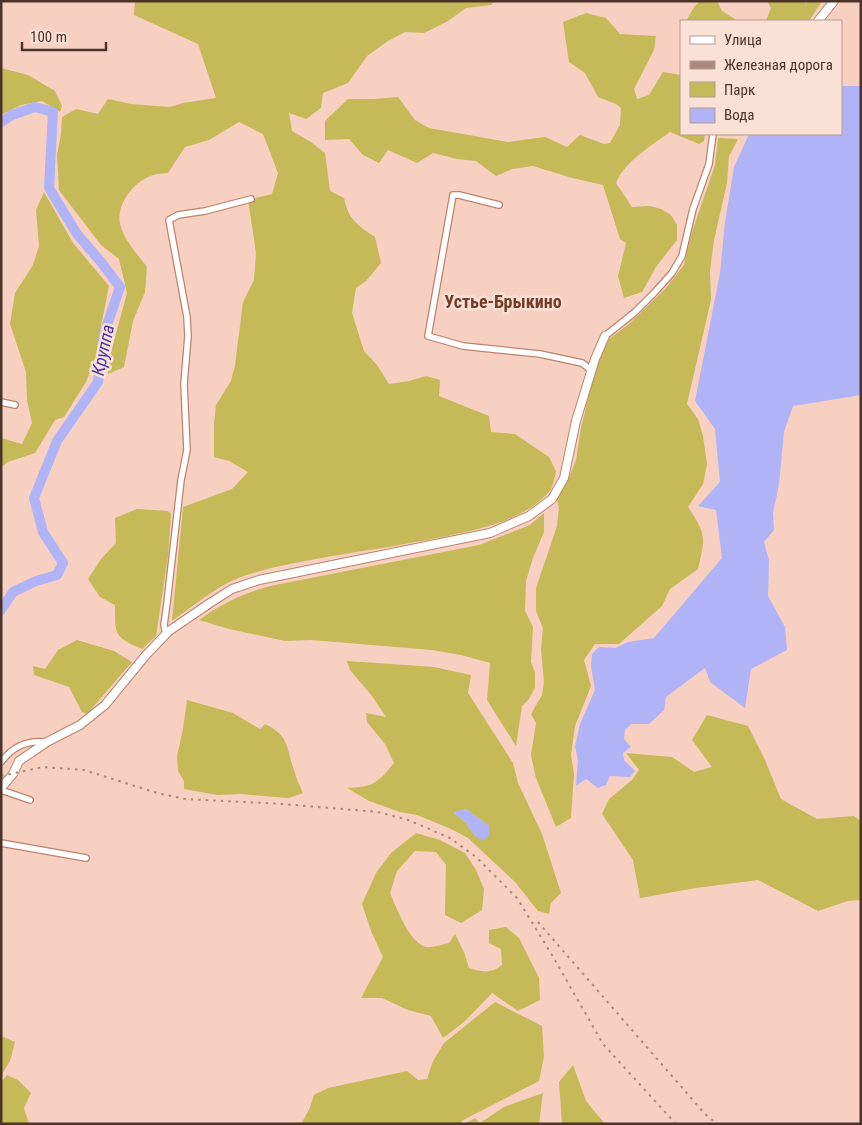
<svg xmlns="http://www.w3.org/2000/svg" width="862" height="1125" font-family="'Roboto Condensed',sans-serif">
<rect width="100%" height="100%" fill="#f7d0c1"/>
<g fill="#c6b958" fill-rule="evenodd">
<path d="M135,1H495L491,5L466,8L448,21L424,33L405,32L388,41L367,56L348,83L323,93L321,108L306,119L289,113L292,131L311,142L325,153L330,191L344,198C348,219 358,226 375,237L381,263L366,281L356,288L352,313L364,351L377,365L389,384L409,381L426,376L440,380L439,396L489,416L491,432L515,434L549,457L556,471C555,477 553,487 549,492C522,521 483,528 447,536C400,546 352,552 305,561C284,565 255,571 236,579C213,589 192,607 172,621L183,507L232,489L248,472L229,461L214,457V424L216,405L231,381L235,365L243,302L254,280L256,253L248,200L272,194L278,173L263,134L239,122L209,140L185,147L168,173C163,173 157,174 153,175C134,181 116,204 120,224C124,240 137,254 147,267L145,292L133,321L124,367L108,374L109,359L127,293L119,259L101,245L59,190L57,155L61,134L62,117L76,109L98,114L108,99L131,104L170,107L183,103L216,98L198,44L134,15Z"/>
<path d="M700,1H717L722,11L738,21H686L694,7Z"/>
<path d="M767,1H805L806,4L808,1H822L809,21H766L771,8Z"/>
<path d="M586,13L606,18L620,34L656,36L654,50L634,89L637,99L649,95L663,72L681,75V134H705L704,141L699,144L670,132C651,146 625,161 616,183L632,207L650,206L661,209L671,215L677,225V240L656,267L642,292L624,298L618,276L626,243L620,239L603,185L572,178L533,166L512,169L496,176L476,161L457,159L433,153L417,163L388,150L379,163L363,155L349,139L325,140V121L348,99H374L398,97L415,120L429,128L508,142L545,137L567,147L580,135L604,144L610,143L620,125L621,108L616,104L598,97L585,73L569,62L563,22Z"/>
<path d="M1,68L28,75L55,91L62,106L60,112L42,101L21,105L1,115Z"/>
<path d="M718,138L738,139L729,156L727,183L714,240L710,271L711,300L687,404L698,419L703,436L707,464L703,484L688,507C707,535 705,538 698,569L670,589L662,606L619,644H595L584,660L591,686L575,726L571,755L574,774L571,818L556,827L536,778L531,755L536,723L531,714L542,695L544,682L541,649L543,628L536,611V588L557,526L559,509L557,499L568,480L576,460L581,428L591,386L596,368L608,340L629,324L666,288L684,265L691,235L715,165Z"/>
<path d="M44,192L73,243L109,286L101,326L97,354L86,382L64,417L55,420L35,453L8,462L1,467V438L22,444L32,423L27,400L26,372L10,324L15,293L33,265L39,246L36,210Z"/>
<path d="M137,509L168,511L171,514L168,557L156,636L142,649C114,637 115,635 115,605L100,597L88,579L101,559L116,543L115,518Z"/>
<path d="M544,513V532L533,558L526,581L525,611L533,627L531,662L535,672V688L529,699L522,706L516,746L487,700L490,663L461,655L432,650L311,640L285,641L229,629L199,620C223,603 242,594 270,586L479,545L530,525Z"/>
<path d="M77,640L114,651L132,662L87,714L82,712L69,687L34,675L33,666L45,669L58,650Z"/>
<path d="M347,661L434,667L471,675L468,693L513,763L518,783L542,834L561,893L551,903L549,914L538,911L515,882L468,838L451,829L417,815L400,812L369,801L347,788C373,787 378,783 394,763L385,744L367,722L366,713L386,717L372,696L350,670ZM466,809L489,826L476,837L465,822L454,813Z"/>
<path d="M187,700L233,713L260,729L265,724C290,736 286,748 294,770C296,778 300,786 303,793L289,798L240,794L217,795L184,789V781L178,771L177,756L183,729Z"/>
<path d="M707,715L748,726L765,760L781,799L817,819L854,816L861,821V900L848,901L818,911L758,880L696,888L640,898L633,860L602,814L609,799L632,780L639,770L626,753L672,757L694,772L712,767L692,740Z"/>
<path d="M416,833L440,840L465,853L476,870L484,889L482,910L461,923L445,915L446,865L436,852L415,851L397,871L390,893C397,909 409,942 426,947C433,948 443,944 449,943L455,934L464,952L469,968C482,972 491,974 502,965L501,949L489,943V930L506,927L519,938L539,978L540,1000L518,1011L492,993L464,1022L443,1038L431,1016L408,1010L382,998H361L383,957L371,931L362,904L376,873L391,853Z"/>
<path d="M495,1002L542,1026L544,1057L539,1081L463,1120L460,1124H301L309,1110L314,1095L328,1088L407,1071L418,1080L427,1079L433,1061L444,1043Z"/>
<path d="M1,1036L15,1042L10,1061L1,1076Z"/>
<path d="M573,1065L586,1101L605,1124H562L559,1082Z"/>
<path d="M7,1075L18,1080L31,1093L24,1108L29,1124H1V1082Z"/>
<path d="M543,1093L539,1124H464L475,1118L480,1123L504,1107Z"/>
</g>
<g fill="#b0b3f5">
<path d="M841,86H861V395L793,406L784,432L779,484L773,513L774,530L764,542L769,560L768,596L785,627L787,650L751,669L745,708L710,682L705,668L666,697L664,710L649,724H631L625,730L624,739L631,747L623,753L624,760L635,771L630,777L610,776L606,785L598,788L586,779L576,786L578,760L575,746L580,724L595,690L591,666L592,654L599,647L615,648L628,642L654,638L722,558L716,510L698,506L720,482L715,429L695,401L720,273L725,222L734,167L749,134H841Z"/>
<path d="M466,809L489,826V836L484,840L476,837L465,822L453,812Z"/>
</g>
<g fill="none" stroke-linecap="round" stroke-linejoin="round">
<path stroke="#b0b3f5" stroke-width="10" d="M1,122L12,115L35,107L53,112L49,188L77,234L101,262L120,287L104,334L98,382L57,441L34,498L43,532L63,563L57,575L36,581L13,592L1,610"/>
<defs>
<g id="minor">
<path d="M499,205L459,195H453L428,336L463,346L540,354L582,363L591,370"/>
<path d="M605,336L634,313L655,292L672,273L682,256L693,209L709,164L713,134"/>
<path d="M1,402L15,405"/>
<path d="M166,635L164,625L167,603L181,480L187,450L184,384L188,336L187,317L169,220L178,215L205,211L251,199"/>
<path d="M1,762C13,746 27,740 46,742"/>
<path d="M1,790L30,800"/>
<path d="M1,843L86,858"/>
</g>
<g id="tertiary">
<path d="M818,21L834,1"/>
<path d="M1,788L13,774L19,761L47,742L80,725L105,705L146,655L169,631L210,603L232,589L259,580L490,533L529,516L552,499L564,478L576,421L595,359L605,336"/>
</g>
</defs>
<use href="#minor" stroke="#be836c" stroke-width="8"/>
<use href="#tertiary" stroke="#be836c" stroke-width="10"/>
<use href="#minor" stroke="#fff" stroke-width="5.5"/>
<use href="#tertiary" stroke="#fff" stroke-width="8"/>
<g stroke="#aa897c" stroke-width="2" stroke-dasharray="2.5 5" stroke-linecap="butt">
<path d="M1,776L43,767L84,770L157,793L185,799L283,804L378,812L408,820L450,838L476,857L517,898L552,955L603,1044L676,1124"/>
<path d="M538,922L705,1114L717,1124"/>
</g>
</g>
<g text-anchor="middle" stroke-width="5" stroke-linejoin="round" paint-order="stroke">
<g font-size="18" font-weight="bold" fill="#733d29" stroke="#fbe0d6">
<text x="503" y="308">Устье-Брыкино</text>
</g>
<g font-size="18" font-style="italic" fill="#4735b1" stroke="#fbe0d6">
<text transform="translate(103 350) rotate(-78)" y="6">Круппа</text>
</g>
</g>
<rect width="862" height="1125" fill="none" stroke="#4d342a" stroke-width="5"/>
<rect x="680" y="20" width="162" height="115" fill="#fbe0d6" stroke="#b59b91"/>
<rect x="690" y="36" width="25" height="8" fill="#ffffff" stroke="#b59b91"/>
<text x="724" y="45" font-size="15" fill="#4d342a">Улица</text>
<rect x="690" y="61" width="25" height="8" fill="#aa897c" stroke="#b59b91"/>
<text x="724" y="70" font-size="15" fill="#4d342a">Железная дорога</text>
<rect x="690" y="82" width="25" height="15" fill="#c6b958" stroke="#b59b91"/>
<text x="724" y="95" font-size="15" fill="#4d342a">Парк</text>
<rect x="690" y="108" width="25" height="15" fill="#b0b3f5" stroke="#b59b91"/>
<text x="724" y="120" font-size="15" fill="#4d342a">Вода</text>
<path d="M22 42v8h84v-8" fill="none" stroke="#4d342a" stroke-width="2.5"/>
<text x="30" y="42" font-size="15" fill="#4d342a" stroke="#fbe0d6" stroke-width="4" paint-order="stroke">100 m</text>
</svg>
